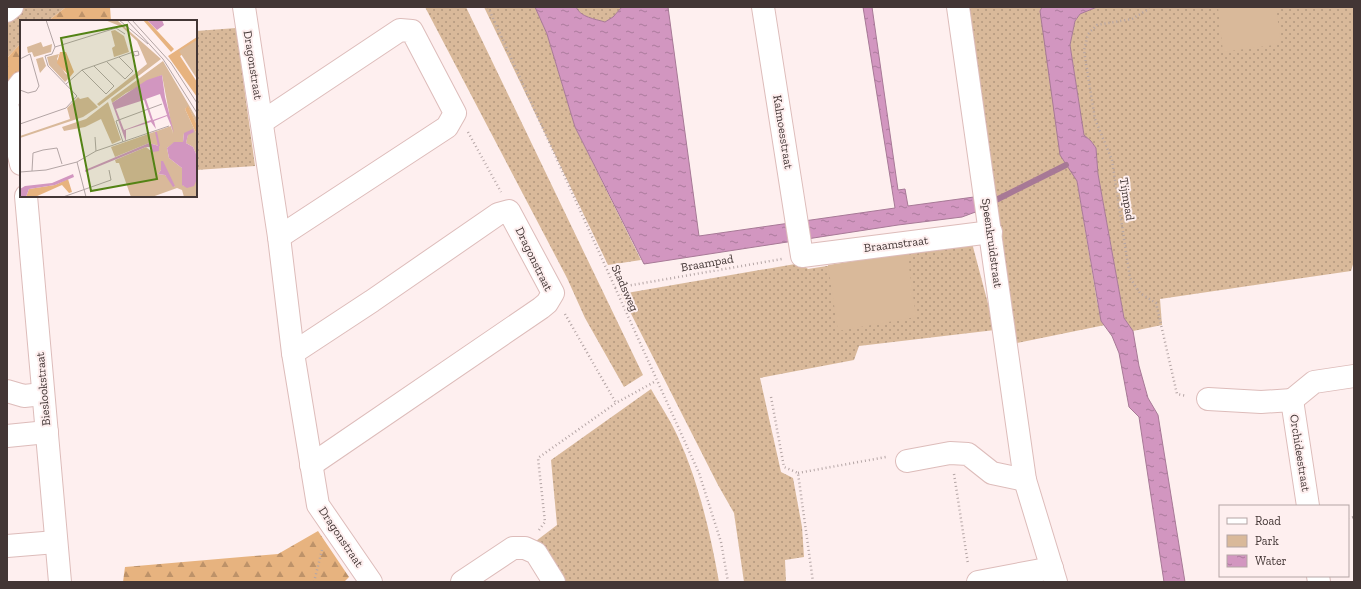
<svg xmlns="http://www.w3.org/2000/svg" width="1361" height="589" font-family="'Zilla Slab',serif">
<defs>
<pattern id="grass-dots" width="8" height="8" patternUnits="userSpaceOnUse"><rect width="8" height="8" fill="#d9b99a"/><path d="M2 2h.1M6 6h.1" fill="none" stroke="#b2977e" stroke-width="1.8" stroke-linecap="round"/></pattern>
<pattern id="forest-firs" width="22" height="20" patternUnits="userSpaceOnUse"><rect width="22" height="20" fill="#e7b37f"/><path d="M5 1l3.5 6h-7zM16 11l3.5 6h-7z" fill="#bd9269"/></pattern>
<pattern id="water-ripples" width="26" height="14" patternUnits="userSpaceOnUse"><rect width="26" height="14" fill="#d296c0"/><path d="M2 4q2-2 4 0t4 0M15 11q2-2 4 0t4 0" fill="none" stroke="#ac7b9d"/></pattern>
</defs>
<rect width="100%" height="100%" fill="#feefef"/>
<g fill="url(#grass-dots)">
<path d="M23,7H66L48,21H21V43L7,58V21Z"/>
<path d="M425,7H466L643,375L624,387L585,318L567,278Z"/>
<path d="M484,7H535L547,34L575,127L641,260L608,265Z"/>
<path d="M576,7H622L613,17L605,22C595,19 580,17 576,7Z"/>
<path d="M968,7H1042L1040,11L1077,181L1097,301L1101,321L1105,325L1017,343Z"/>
<path d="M1097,7H1354V261L1351,271L1160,299L1162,325L1133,331L1124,318L1098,174L1096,148L1091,141L1084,135L1070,45L1075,21L1080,14Z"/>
<path d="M236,28L255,166L196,170V31Z"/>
<path d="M972,243L995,330L859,346L854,360L760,378L781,472L793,478L802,527L804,557L785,560L786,582H744L734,513L718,485L621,294L801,263L808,269Z"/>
<path d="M651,389C660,405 671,421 678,437C699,483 710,532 719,582H559L532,544L557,525L551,460Z"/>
</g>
<g fill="url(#forest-firs)">
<path d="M66,7H110L111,21H48Z"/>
<path d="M21,43V82L7,101V58Z"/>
<path d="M318,531L349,577L344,582H123L125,567L278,554Z"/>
</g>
<g fill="#d9b99a">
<path d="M1218,7H1276L1281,44L1223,52Z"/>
<path d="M907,253L916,317L838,331L828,265Z"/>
</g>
<g fill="url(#water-ripples)" stroke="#a77996">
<path d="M535,7H576C580,17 595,19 605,22L613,17L622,7H668L699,236L895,208L863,7H872L898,190L905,189L908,206L996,194L997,204L962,217L898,225L644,264L575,127L547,34Z"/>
<path d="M1042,7H1097L1080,14L1075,21L1070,45L1084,135L1091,141L1096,148L1098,174L1124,318L1133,331L1139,366L1148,398L1158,415L1185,582H1164L1139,417L1129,407L1119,353L1112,336L1101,321L1077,181L1060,155L1040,11Z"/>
</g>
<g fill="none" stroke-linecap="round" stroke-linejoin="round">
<path stroke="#a77996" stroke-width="6" d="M996,200L1066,165"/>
<defs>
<g id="minor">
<path d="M244,7L279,237L293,353L318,505L371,582"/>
<path d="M763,7L802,256L991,232"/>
<path d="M958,7L1025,480L1056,582"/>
<path d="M7,101L21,83"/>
<path d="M7,104L21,164"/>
<path d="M262,122L400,30L412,31L455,113L447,127L279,237"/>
<path d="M26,196L60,582"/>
<path d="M293,353L372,301L498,214L509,211L553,293L547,303L541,308L311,465"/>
<path d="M7,391L24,396L43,394"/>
<path d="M1208,399L1261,402L1292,400L1308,506"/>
<path d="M1292,400L1314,382L1354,376"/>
<path d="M7,436L47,432"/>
<path d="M907,461L950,453L968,454L992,473L1025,480"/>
<path d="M7,546L56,542"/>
<path d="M1318,576L1319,582"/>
<path d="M462,582L513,548H525L536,553L554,582"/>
<path d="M978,582L1052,568"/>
</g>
<path id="highway" d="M7,11L12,7"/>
</defs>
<use href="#minor" stroke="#ddbcba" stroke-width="24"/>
<use href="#highway" stroke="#ddbcba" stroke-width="24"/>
<g stroke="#b4a5a5" stroke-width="2.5" stroke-dasharray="1 3" stroke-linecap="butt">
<path d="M488,7L699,473L721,542L728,582"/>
<path d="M1149,7L1147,10L1132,19L1097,25L1088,34L1084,51L1095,119L1112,160L1130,278L1140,293L1156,303L1177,394L1187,396"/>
<path d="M468,132L501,192"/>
<path d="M615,288L782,259"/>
<path d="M565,314L616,403"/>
<path d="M771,397L784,467L798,473L813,582"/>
<path d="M798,473L886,457"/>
<path d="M954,474L968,564"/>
<path d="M1348,518L1354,517"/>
<path d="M539,530L545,522L538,458L616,403L656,381"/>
<path d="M314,582L322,550"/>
</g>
<use href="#minor" stroke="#fff" stroke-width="22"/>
<use href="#highway" stroke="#fff" stroke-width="22"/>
</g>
<g text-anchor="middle" stroke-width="4" stroke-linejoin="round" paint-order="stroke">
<g font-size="12" fill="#433635" stroke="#feefef">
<text transform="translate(253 65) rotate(81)" y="4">Dragonstraat</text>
<text transform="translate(783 132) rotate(81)" y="4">Kalmoesstraat</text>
<text transform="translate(1127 199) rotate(81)" y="4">Tijmpad</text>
<text transform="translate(992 243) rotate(82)" y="4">Speenkruidstraat</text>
<text transform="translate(896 244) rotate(-7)" y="4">Braamstraat</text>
<text transform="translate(534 259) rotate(64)" y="4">Dragonstraat</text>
<text transform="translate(707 263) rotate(-10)" y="4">Braampad</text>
<text transform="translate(625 288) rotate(66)" y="4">Stadsweg</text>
<text transform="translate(43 389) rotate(-95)" y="4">Bieslookstraat</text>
<text transform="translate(1300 453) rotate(81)" y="4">Orchideestraat</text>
<text transform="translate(341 537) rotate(56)" y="4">Dragonstraat</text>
</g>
</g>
<g transform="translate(20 20)">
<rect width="177" height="177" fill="#feefef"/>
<path d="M85,0L98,1L141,39L79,86L77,84L127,44L117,21L102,7ZM95,10L104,16L109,32L94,37L92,28L95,26L91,11ZM21,22L23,27L32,24L31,32L14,37L12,32L8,33L7,27ZM39,34L37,39L45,53L50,57L45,62L29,45L27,37ZM23,37L26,46L20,53L16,39ZM143,41L177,99V105L168,87L165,89L177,115V136L173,127L166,123L168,114L164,113L163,122H155L147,128L149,138L162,148L163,166L174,163L177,159V177H164L162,170L157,168L132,177H111L99,143H96L95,140L126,127L131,131L139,126L129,123L95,137L91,127L151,106L153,114L142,55L106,73L92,83L91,79ZM141,141L148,156L155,167L145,155L138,154L141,150ZM58,77L60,79L68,77L78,87L63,97L0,118V116L50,99L47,88ZM88,82L101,120L92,124L81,99L65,107L44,111L42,107L66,99Z" fill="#d9b99a" fill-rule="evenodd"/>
<path d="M123,0H127L154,29L151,32ZM177,17V24L160,36L177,62V77L148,36ZM40,32H46L54,52L50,57L37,43ZM168,86L177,105V115L165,89ZM48,159L52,172L49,173L42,165L15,177H6L9,169L35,165Z" fill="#e7b37f"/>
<path d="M177,20V59L159,31Z" fill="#d9b99a"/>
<path d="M127,0H142L144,5L137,10ZM142,55L145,77L154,113L147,96L134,101L136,109L131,102L106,110V122L92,83L127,60ZM140,74L147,95L133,100L126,79ZM124,80L131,100L104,110L96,89ZM173,109L174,112L168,115L166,123L173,127L177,136V159L174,166L167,168L162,165V148L149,138L147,128L154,122H163L164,113ZM129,123L139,126V131L133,132L130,127H126L65,152V150ZM141,141H143L155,166L153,167L145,155L138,154L141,150ZM53,154L54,157L35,165L9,169L6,177H0V169L5,166L32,163Z" fill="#d296c0" fill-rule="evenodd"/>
<path fill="none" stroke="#d296c0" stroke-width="2" d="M136,112L139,126"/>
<path fill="none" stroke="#b3a5a5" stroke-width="1" d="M99,0L128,24M107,0L143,39L177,93M112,0L151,43L177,83M35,27L96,8L105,14M0,39L10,34L19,66L16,71L8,73L0,70M87,42L105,59L113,51L99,37M62,50L86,74L94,66L74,46M46,64L62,50L113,32L118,31L119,35L115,36L113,32M0,104L46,88L57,76L28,46L25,36L32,34L35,27L26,0M75,117L76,131M103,122L96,101L142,84M57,142L66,177M12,151L13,133L23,130L37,128L42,144M0,152L26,150L57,142L76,131L149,106M43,177L91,160L89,150"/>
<path fill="#538315" fill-opacity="0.15" stroke="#538315" stroke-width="2" d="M107,5L137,159L71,171L41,18Z"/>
<rect width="177" height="177" fill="none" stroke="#433635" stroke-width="2"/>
</g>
<rect width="1361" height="589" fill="none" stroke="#433635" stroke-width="16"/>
<rect x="1219" y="505" width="130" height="72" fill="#feefef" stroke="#b3a5a5"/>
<rect x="1227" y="518" width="20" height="6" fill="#ffffff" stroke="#b3a5a5"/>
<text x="1255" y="525" font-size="12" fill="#433635">Road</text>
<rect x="1227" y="535" width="20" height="12" fill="#d9b99a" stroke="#b3a5a5"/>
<text x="1255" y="545" font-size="12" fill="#433635">Park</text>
<rect x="1227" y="555" width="20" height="12" fill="url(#water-ripples)" stroke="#b3a5a5"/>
<text x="1255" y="565" font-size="12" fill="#433635">Water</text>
</svg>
